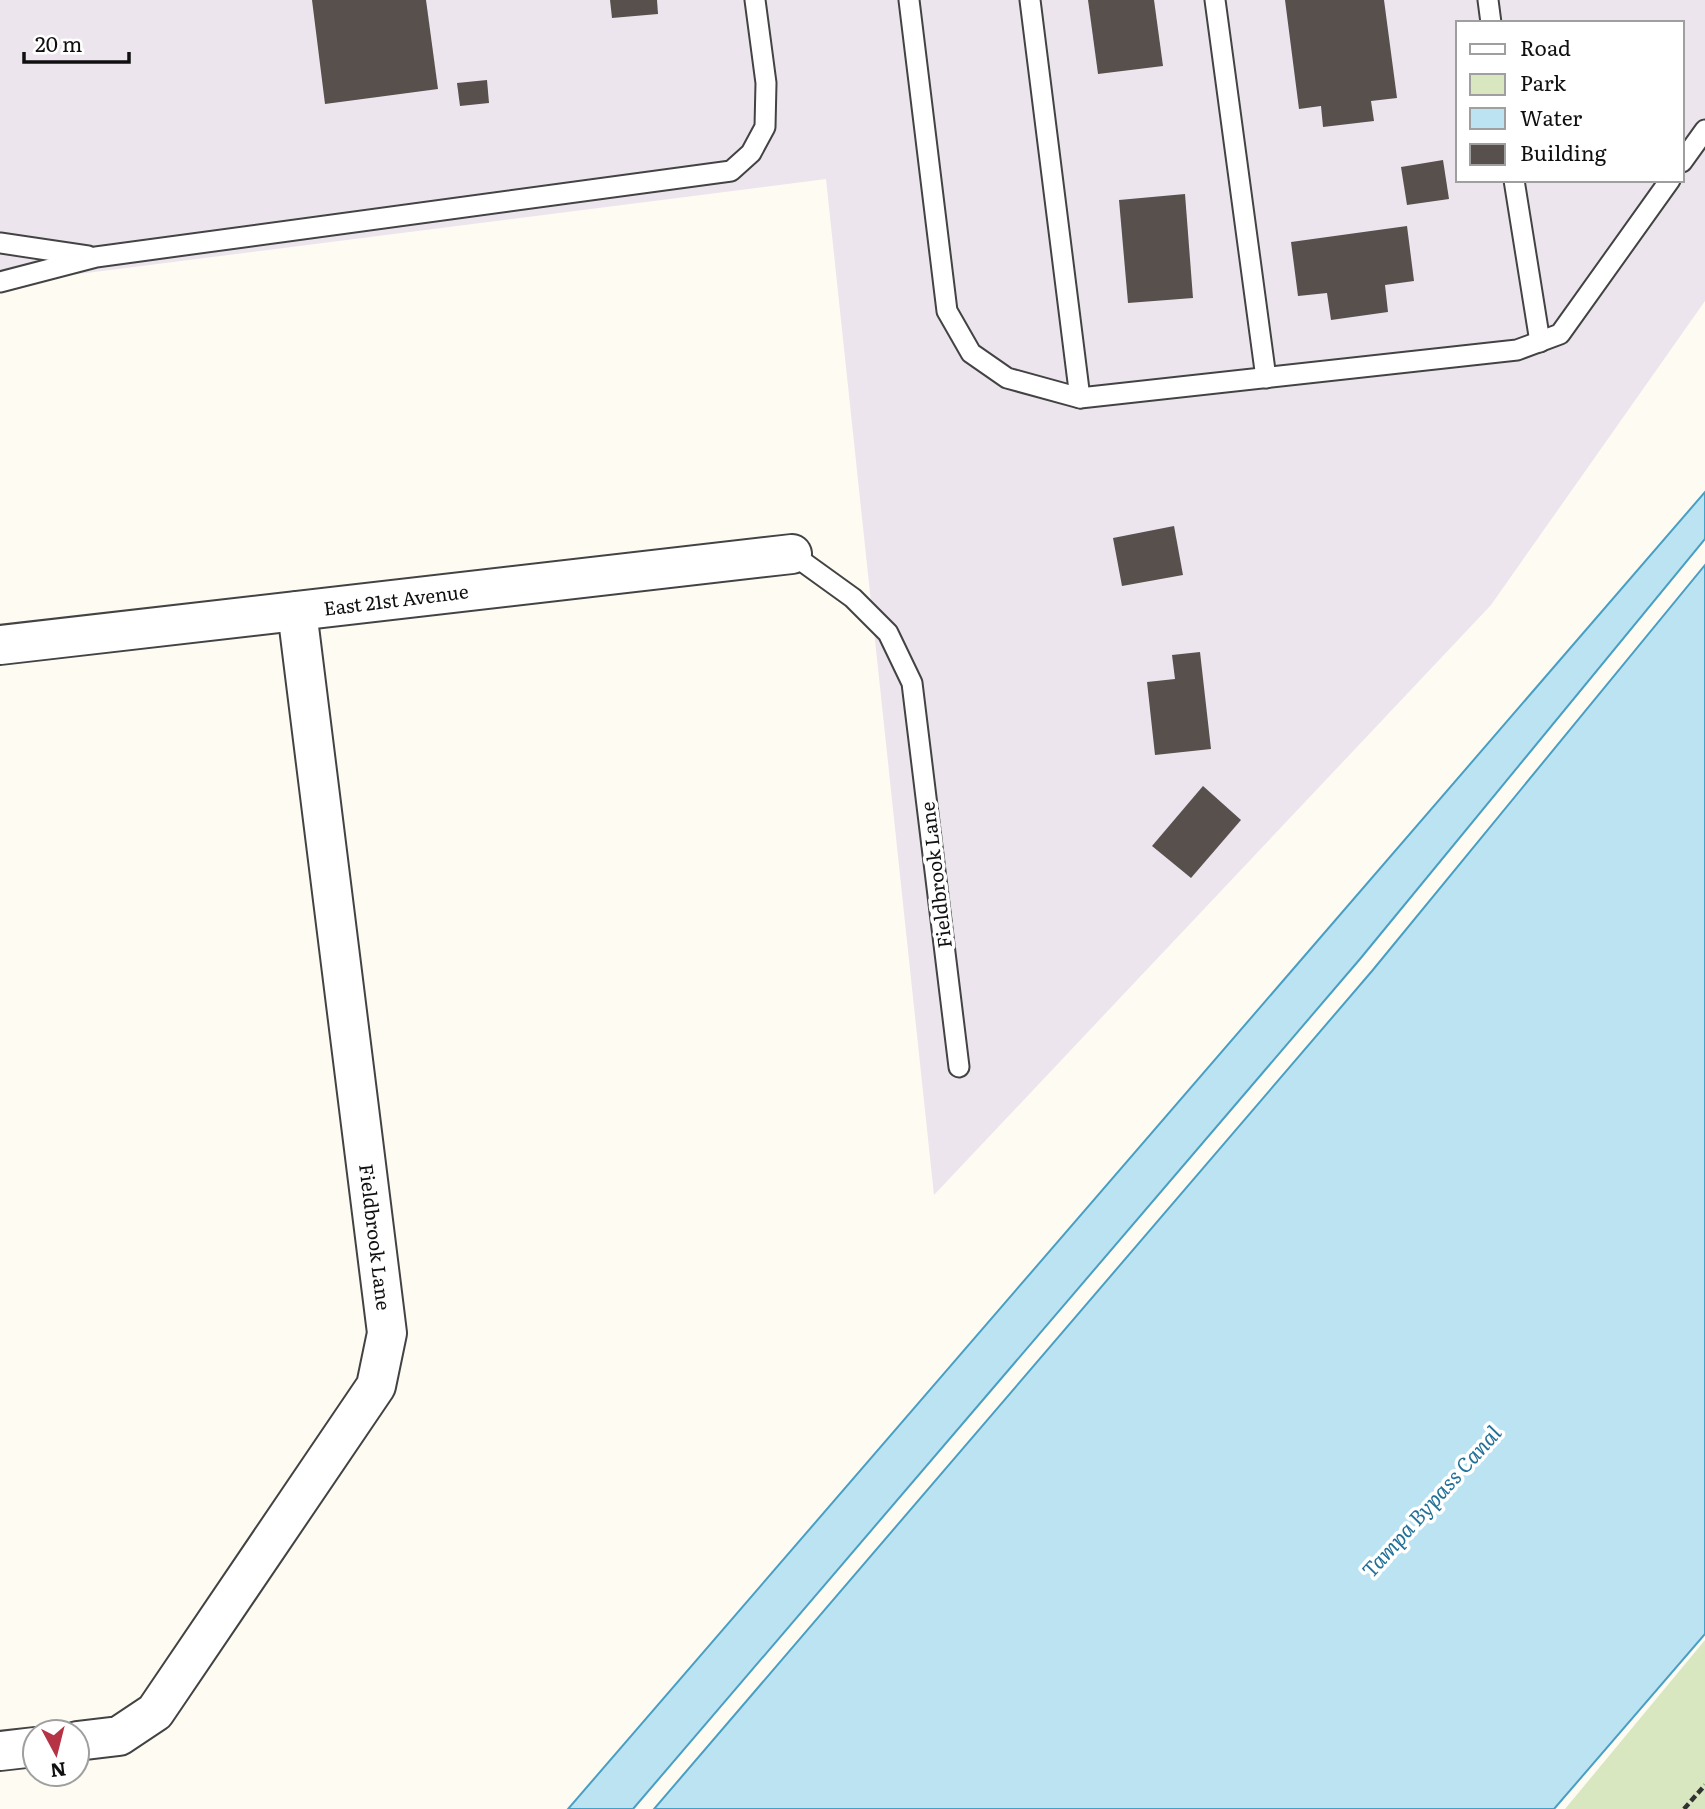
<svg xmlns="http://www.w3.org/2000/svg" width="1705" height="1809" font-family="Literata,serif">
<rect width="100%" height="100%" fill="#fefbf3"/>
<path fill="#ece5ed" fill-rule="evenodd" d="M0,0H1705V301L1491,605L934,1195L826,179L0,284ZM1458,23H1682V180H1458Z"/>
<path fill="#d8e7bf" d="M1705,1640V1809H1565Z"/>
<g fill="#bce3f2" stroke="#489fc3" stroke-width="2">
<path d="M1705,492V539L1360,959L633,1809H568Z"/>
<path d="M1705,565V1634L1554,1809H654L1372,971Z"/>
</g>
<g fill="#58504d">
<path d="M312,0H426L438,89L325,104Z"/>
<path d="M610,0H657L658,14L612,18Z"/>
<path d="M1088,0H1154L1163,66L1098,74Z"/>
<path d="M1285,0H1384L1397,98L1371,101L1374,121L1323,127L1321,106L1299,109Z"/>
<path d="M487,80L489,103L460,106L457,83Z"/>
<path d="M1443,160L1449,199L1407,205L1401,167Z"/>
<path d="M1185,194L1193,298L1128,303L1119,200Z"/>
<path d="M1407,226L1414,281L1385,285L1388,312L1331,320L1327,293L1298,296L1291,242Z"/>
<path d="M1174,526L1183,575L1122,586L1113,538Z"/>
<path d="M1200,652L1211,749L1155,755L1147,682L1175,679L1172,655Z"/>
<path d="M1203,786L1241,820L1191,878L1152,846Z"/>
</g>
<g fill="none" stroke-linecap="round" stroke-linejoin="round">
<defs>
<g id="service">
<path d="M909,0L947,311L971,353L1007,378L1080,398L1517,350L1560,334L1670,180"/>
<path d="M1030,0L1080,398"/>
<path d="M1215,0L1266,378"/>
<path d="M1488,0L1491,23"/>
<path d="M1682,162L1705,130"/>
<path d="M1514,180L1540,342"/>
<path d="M0,243L88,256"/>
<path d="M0,282L96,257L731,171L751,153L765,127L766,83L755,0"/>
<path d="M792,554L853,598L888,633L912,683L959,1067"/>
</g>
<g id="minor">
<path d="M0,645L792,554"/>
<path d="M77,1741L119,1736L155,1712L376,1386L387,1333L297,611"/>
<path d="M0,1751L35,1747"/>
</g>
</defs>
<use href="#service" stroke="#434343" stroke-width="23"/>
<use href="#minor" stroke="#434343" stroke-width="42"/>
<path stroke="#323232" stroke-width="4.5" stroke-dasharray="7 3.5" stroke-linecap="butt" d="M1684,1809L1705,1785"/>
<use href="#service" stroke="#fff" stroke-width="19"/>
<use href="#minor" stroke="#fff" stroke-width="38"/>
</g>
<g text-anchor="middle" stroke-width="7" stroke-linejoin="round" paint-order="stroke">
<g font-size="19" fill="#101010" stroke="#fff">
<text transform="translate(396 600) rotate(-7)" y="7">East 21st Avenue</text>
<text transform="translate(936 875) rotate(-97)" y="7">Fieldbrook Lane</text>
<text transform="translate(375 1237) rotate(83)" y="7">Fieldbrook Lane</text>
</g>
<g font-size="21" font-style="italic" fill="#227199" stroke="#fff">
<text transform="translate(1432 1502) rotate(-48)" y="7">Tampa Bypass Canal</text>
</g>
</g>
<rect x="1456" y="21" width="228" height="161" fill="#ffffff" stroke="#9f9f9f" stroke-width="2"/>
<rect x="1470" y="44" width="35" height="10" fill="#ffffff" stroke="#9f9f9f" stroke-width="2"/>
<text x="1520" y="56" font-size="21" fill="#101010">Road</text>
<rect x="1470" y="74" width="35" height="21" fill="#d8e7bf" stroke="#9f9f9f" stroke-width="2"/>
<text x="1520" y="91" font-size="21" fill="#101010">Park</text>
<rect x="1470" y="108" width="35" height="21" fill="#bce3f2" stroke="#9f9f9f" stroke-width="2"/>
<text x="1520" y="126" font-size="21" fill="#101010">Water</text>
<rect x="1470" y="144" width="35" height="21" fill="#58504d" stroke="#9f9f9f" stroke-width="2"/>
<text x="1520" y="161" font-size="21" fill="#101010">Building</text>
<g transform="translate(56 1753) rotate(173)"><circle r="33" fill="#ffffff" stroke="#9f9f9f" stroke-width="2"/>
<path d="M0-5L12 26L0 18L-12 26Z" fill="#b63245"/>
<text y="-10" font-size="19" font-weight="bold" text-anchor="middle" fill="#101010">N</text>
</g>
<path d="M24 52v10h105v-10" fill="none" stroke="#101010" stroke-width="3.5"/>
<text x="35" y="52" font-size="21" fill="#101010" stroke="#ffffff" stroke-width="5" paint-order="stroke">20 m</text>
</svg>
